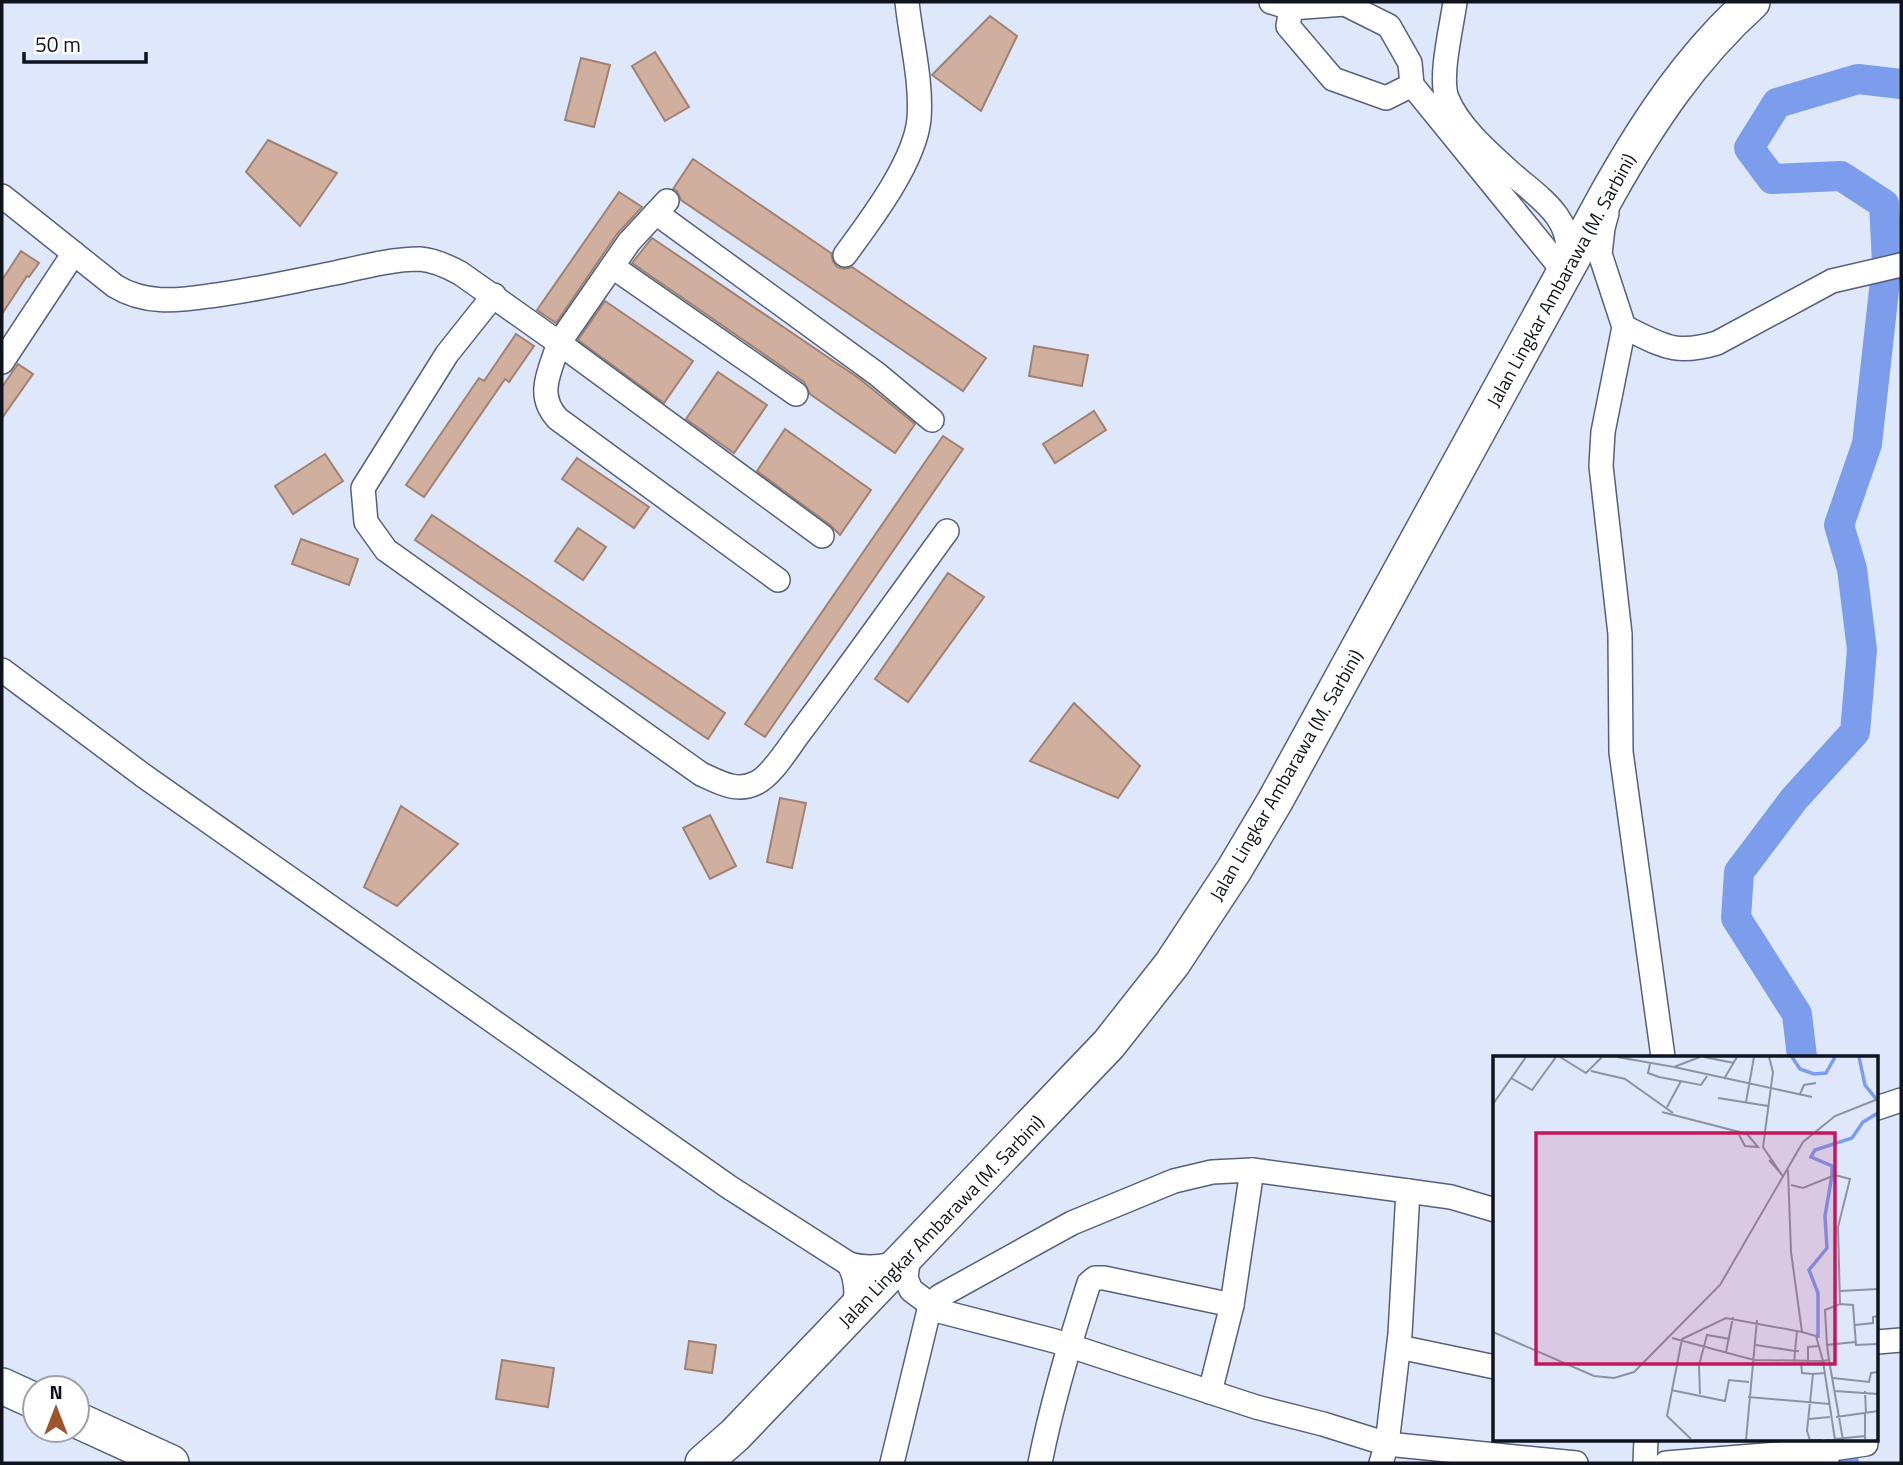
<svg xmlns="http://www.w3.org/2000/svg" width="1903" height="1465" font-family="'Titillium Web',sans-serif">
<rect width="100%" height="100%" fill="#dfe8fb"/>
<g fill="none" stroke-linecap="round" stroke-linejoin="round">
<g stroke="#7b9dec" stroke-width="30">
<path d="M1802,1057L1797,1014L1736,918L1739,872L1794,799L1855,732L1862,650L1852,569L1839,525L1867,444L1887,263L1884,204L1841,176L1772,179L1749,148L1777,103L1858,79L1901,84"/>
<path d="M1839,1439L1844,1463"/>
</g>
</g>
<g fill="#d1af9e" stroke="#a18171" stroke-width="2">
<path d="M990,16L1017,36L981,111L932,75Z"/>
<path d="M655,52L689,107L665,121L632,66Z"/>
<path d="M581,58L610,65L594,127L565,120Z"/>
<path d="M268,140L337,173L300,226L246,172Z"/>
<path d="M693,159L831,253L833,261L837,267L844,269L852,267L986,358L963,391L681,200L677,191L673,189Z"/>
<path d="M619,192L642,207L617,234L556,323L537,310Z"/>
<path d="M652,238L860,379L915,424L895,453L810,394L804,382L632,263Z"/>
<path d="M21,251L39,263L29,277L27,276L2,314V280Z"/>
<path d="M605,301L693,361L664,403L578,340Z"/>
<path d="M516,334L534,346L509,382L505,379L424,497L406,485L479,378L484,381Z"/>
<path d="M1034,346L1088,355L1082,386L1029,376Z"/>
<path d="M18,364L33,374L2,418V387Z"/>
<path d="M718,372L767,405L734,453L686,419Z"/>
<path d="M1094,411L1106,430L1055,463L1043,444Z"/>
<path d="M785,429L871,490L840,535L830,525L757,471Z"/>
<path d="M943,436L963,449L765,737L745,724Z"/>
<path d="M325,454L343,481L293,514L275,486Z"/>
<path d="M577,458L649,507L634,528L562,479Z"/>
<path d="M432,515L725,713L708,739L415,540Z"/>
<path d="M578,528L606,547L583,580L555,561Z"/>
<path d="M301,539L358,559L349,585L292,564Z"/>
<path d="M948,573L984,597L908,702L875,679Z"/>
<path d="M1074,703L1140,766L1118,798L1030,761Z"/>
<path d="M780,798L806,803L792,868L767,862Z"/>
<path d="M401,806L458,844L397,906L364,887Z"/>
<path d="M710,815L736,866L710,879L683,828Z"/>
<path d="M689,1341L716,1345L712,1373L685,1369Z"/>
<path d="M502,1360L554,1368L548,1407L496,1399Z"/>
</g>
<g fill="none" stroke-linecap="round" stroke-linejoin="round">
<defs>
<g id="minor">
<path d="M1271,2L1291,8L1345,4L1389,26L1410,63L1412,85L1386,98L1333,79L1288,26L1291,8"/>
<path d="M1455,2C1452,25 1439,77 1447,98C1458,126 1488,152 1510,172C1538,197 1575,218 1567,261"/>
<path d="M1412,85L1565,273"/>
<path d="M2,196L115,286C144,304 176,301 209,296C251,291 293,281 335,273C362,267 392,259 420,259C434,260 447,266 460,273L559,343L629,242L667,201"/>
<path d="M656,213L877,374L932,420"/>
<path d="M1607,213L1603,228L1600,254L1624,327L1603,432L1601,466L1620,634L1621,752L1663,1057"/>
<path d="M845,255C870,221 915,162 919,119C922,81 911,40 907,2"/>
<path d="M613,267L796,394"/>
<path d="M494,295L447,354L363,488L366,522L386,550L701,774C719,782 736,793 756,783C772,776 790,745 801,731C851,665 898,598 947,531"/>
<path d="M1624,327C1662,345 1674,356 1717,343L1832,281L1901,265"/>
<path d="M2,362L74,253"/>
<path d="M778,580L558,419C535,395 550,371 559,343L822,536"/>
<path d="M2,670L144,776L729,1187L849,1264"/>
<path d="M1877,1108L1901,1100"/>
<path d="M909,1254L906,1278L911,1290L939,1311L1055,1341L1256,1407L1323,1424L1387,1444L1576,1463"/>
<path d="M854,1311C857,1293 857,1280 849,1264C868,1269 881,1267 900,1262"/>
<path d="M1877,1342L1901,1340"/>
<path d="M1399,1347L1495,1367"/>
<path d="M1210,1392L1232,1305L1252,1170"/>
<path d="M1822,1439L1825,1450L1866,1444V1439"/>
<path d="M892,1463L930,1306L940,1296L1072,1223L1174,1181L1212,1172L1252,1170L1408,1191L1451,1197L1495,1210"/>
<path d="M1040,1463C1052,1402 1070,1342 1089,1283L1095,1278H1104L1232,1305"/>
<path d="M1381,1463L1387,1444L1400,1334L1408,1191"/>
<path d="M1645,1463L1646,1439"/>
<path d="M1666,1463L1825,1450L1827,1463"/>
</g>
<g id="highway">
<path d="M2,1386L35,1401"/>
<path d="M77,1420L171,1463"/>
<path d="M703,1463L735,1435L1109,1044L1172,964L1234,870L1275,801L1608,193C1648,122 1691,57 1752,2"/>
</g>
</defs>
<use href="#minor" stroke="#55617c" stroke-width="26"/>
<use href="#highway" stroke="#55617c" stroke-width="38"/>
<use href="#minor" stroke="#fff" stroke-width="23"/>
<use href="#highway" stroke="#fff" stroke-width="35"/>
</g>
<g text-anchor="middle" stroke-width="5" stroke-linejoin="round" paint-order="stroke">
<g font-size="19" fill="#0e131d" stroke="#fff">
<text transform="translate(1561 280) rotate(-61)" y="7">Jalan Lingkar Ambarawa (M. Sarbini)</text>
<text transform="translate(1286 775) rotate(-60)" y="7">Jalan Lingkar Ambarawa (M. Sarbini)</text>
<text transform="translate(941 1221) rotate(-46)" y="7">Jalan Lingkar Ambarawa (M. Sarbini)</text>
</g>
</g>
<g transform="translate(1493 1056)">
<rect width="385" height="385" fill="#dfe8fb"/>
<path fill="none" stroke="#7b9dec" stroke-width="3.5" d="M299,1L307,13L321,18L333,17L342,1M366,1L372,29L384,44M325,282V237L316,214L334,192L332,160L339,119V110L318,101L322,94L359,82L370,66L385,57"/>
<path fill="none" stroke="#8b93a2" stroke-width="2" d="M67,1L93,17L109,1M124,1L181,11L207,1M211,1L241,7M276,1L280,16L270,91L289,119M157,8L155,17L166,21L208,29L214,20M181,11L319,41M98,15L132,23L180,57M18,22L39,34L63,1M231,23L244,1M307,38L311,29L323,27M225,42L275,50M253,46L261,1M0,48L33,1M174,51L188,25M169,56L254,78L265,91L252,90L246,79M276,104L290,120M298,129L310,132L342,119L357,123L345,171L347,248M347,235L385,233M362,269L380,267V261L385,260M304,275L302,295H306M0,276L101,320L121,322L141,316L227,229L310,86L342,60L385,43M309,276L323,280L330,305L336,304L334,289L362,286M179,282L261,304L330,305L342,384M263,289L302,295L301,308M334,289L332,254L347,248L360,249L363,289L385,288M233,296L240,261M336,304L350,384M308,307L309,317L320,318M315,307V291L326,290M340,322L376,326L378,317L385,316M178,334L232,345L236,324L256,326M342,335L385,338M372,335L373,357M207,338L206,309L214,279L237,283M255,341L337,348M372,358V383M343,361L385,355M316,363L337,361M198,383L174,360L189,283L233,262L309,276L298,196L295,114M253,384L264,264M329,384H317L314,375L320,318L332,317M332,384L372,380"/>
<path fill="#c2185b" fill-opacity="0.15" stroke="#c2185b" stroke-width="3.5" d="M43,77H342V308H43Z"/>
<rect width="385" height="385" fill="none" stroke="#0e131d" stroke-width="3.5"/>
</g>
<rect width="1903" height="1465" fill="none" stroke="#0e131d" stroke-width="7"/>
<g transform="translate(56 1409)"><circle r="33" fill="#ffffff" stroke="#9fa1a5" stroke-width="2"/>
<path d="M0-5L12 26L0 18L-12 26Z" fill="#9c552d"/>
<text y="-10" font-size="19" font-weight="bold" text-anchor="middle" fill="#0e131d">N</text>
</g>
<path d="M24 52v10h122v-10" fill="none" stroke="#0e131d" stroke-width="3.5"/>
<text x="35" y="52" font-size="21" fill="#0e131d" stroke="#ffffff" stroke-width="5" paint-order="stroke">50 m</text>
</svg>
